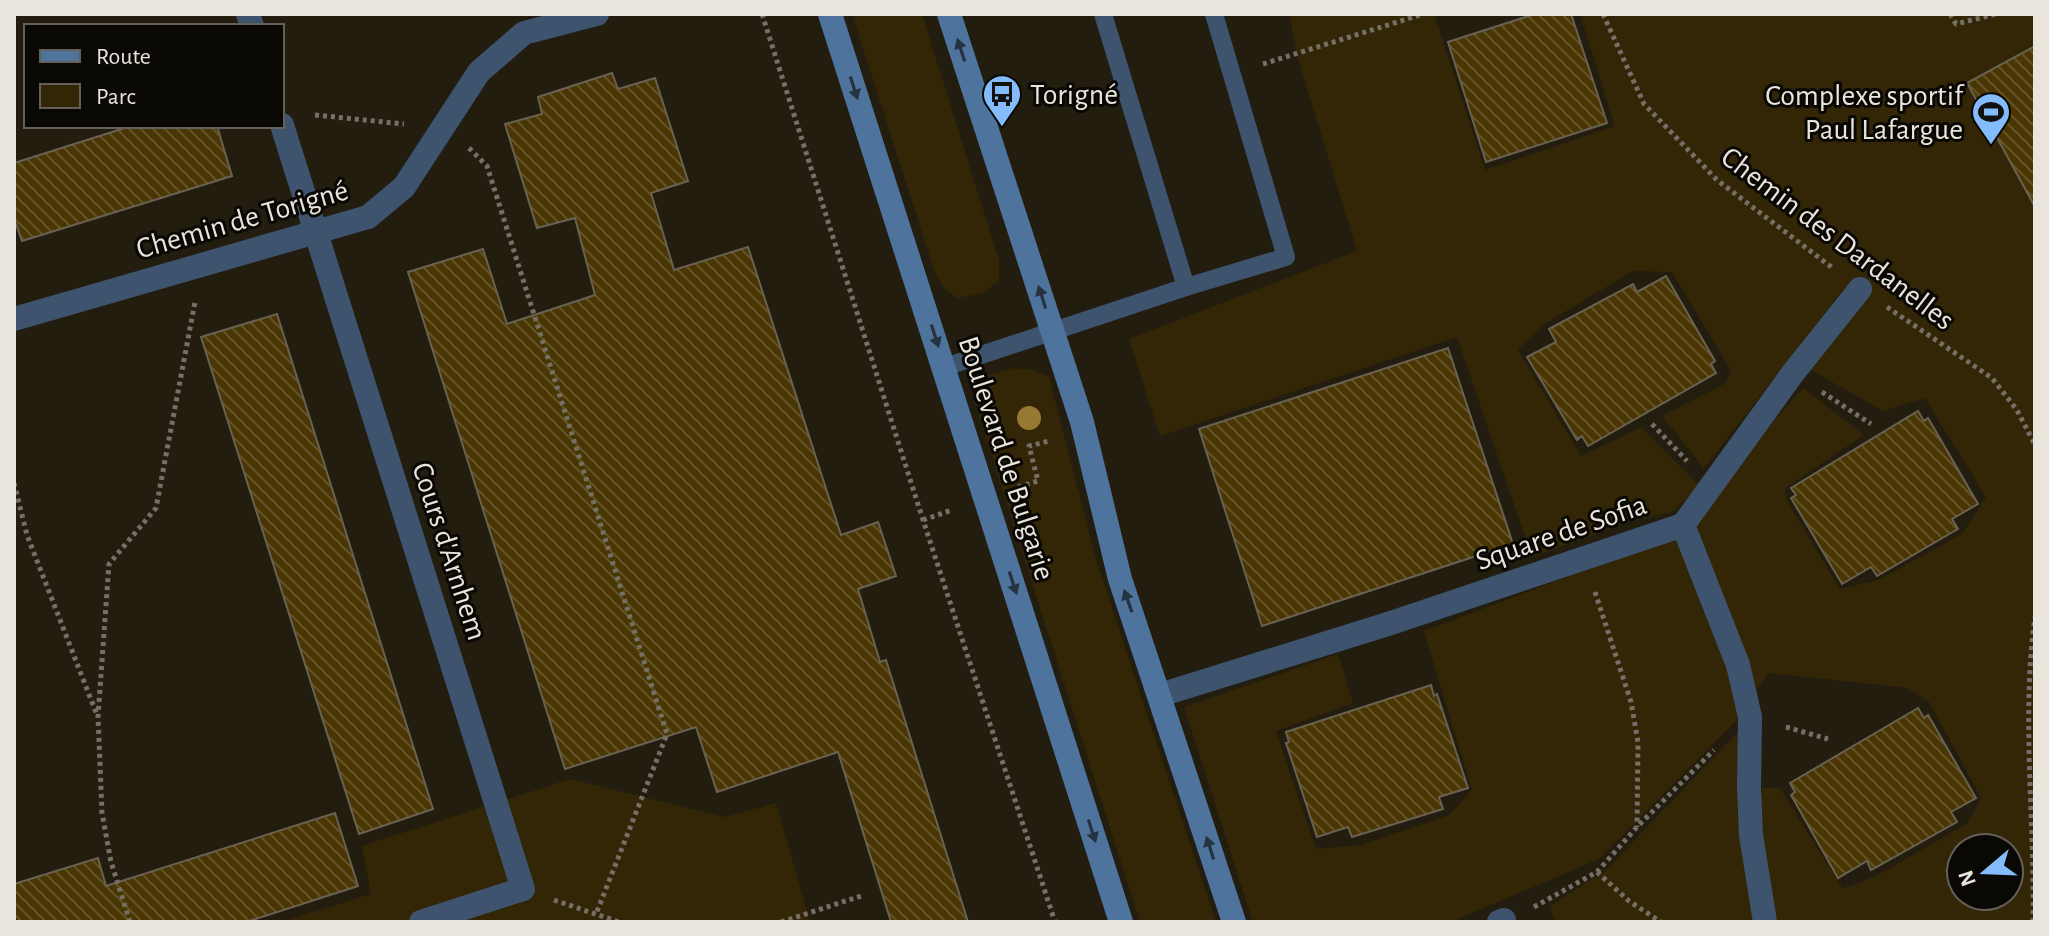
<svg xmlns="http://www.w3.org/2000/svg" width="2049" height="936" font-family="'Alegreya Sans',sans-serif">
<defs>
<pattern id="building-back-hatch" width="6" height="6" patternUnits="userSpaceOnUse" patternTransform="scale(2)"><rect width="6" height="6" fill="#493603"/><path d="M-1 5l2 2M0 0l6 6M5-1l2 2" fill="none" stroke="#635327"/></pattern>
</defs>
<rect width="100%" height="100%" fill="#231d10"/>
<g fill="#332606" fill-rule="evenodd">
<path d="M852,14H922L999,261V280L984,293L957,298L945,289L936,276Z"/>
<path d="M1289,14H1439L1435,17L1485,170L1615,126L1580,14H2035V922H1771L1759,821L1762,788H1780L1843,889L1876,876L1968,823L1981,798L1930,703L1908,688L1768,673L1737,720L1599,859L1451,922H1253L1184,707L1338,654L1353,703L1276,731L1316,849L1361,845L1449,815L1472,790L1424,631L1670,538L1803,388L1864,435L1785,488L1788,503L1840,589L1878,580L1962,534L1986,497L1925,398L1883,411L1811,370L1857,301L1843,290L1704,468L1662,416L1726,383L1731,370L1672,272L1633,271L1546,323L1518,350L1581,456L1641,427L1699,485L1674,511L1626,523L1532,557L1457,337L1160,436L1129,339L1357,251L1298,59ZM1961,848H2009V896H1961Z"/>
<path d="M1014,368L1032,370L1049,377L1097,563L1216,922H1140L979,416L977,392L985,376Z"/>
<path d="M1739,731L1759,922H1555L1550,906L1606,870Z"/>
<path d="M570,779L724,817L776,803L810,922H281L371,894L362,846Z"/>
</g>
<g fill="url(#building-back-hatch)" stroke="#696253" stroke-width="2">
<path d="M1535,14H1571L1607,123L1486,162L1448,42Z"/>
<path d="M2035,46V207L1967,83Z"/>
<path d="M612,73L618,89L655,78L688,181L651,193L674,270L748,247L841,535L878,522L896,576L858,589L880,662L886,660L968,922H891L838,752L717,792L696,727L565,769L408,272L483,249L507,324L595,295L575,218L537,228L505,124L542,114L538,97Z"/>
<path d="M131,126H217L232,176L22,241L14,218V163Z"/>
<path d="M1666,276L1715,361L1711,364L1716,373L1588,446L1582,436L1577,440L1527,357L1556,342L1549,329L1633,284L1637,292Z"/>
<path d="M277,314L433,809L359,834L201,337Z"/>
<path d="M1448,348L1513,544L1262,626L1199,429Z"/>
<path d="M1918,411L1924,421L1928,418L1978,504L1952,519L1958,529L1877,576L1871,567L1842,584L1791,498L1796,495L1791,488Z"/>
<path d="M1431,685L1434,696L1437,694L1468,788L1439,797L1443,809L1352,837L1348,827L1317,837L1286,743L1289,742L1286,732Z"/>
<path d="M1918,708L1924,718L1928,715L1976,798L1951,812L1957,822L1871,870L1867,861L1838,878L1791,795L1795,792L1790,783Z"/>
<path d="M335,813L358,886L246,922H14V884L98,858L106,886Z"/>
</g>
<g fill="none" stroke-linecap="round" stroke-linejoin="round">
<g stroke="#757065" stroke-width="5" stroke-dasharray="4 4" stroke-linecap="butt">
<path d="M762,14L923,520L1055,922"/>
<path d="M1603,14L1644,104L1717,180L1834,269"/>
<path d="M1950,14L1956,24L1996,14"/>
<path d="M1263,64L1423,14"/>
<path d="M315,115L404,124"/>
<path d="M469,148L487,166L667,734L596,914"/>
<path d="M1887,307L1992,378L2017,410L2035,445"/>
<path d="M1822,392L1871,424"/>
<path d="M1652,424L1687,461"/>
<path d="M14,483L27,535L97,715"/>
<path d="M1018,487L1038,481L1029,446L1049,441"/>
<path d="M923,520L952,510"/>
<path d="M1595,592L1631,702L1638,742L1637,827"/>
<path d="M1786,727L1828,739"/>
<path d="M1597,872L1629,901L1661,922"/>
<path d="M554,900L619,922"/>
<path d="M1534,907L1597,872L1637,827L1714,750"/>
<path d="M130,922L111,862L102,813L98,716L109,564L156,508L195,302"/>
<path d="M781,922L861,896"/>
<path d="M2033,922C2035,821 2021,717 2035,617"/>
</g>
<g stroke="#3e546e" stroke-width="18">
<path d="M1186,287L1286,257L1214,14"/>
<path d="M945,367L1186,287L1103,14"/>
</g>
<g stroke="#3e546e" stroke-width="24">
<path d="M248,14L252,26"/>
<path d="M282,125L523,889L421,922"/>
<path d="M14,319L368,217L404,187L479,72L524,33L597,14"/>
<path d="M1683,525L1793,373L1860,289"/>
<path d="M1160,695L1391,623L1683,525L1738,665L1750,717L1749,788L1751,835L1765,922"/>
<path d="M1499,922L1504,920"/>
</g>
<g stroke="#4e739d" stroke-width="24">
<path d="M830,14L1121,922"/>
<path d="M949,14L1082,422L1120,579L1234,922"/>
</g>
</g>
<circle fill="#967932" cx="1029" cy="418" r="12"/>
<defs><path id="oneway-solid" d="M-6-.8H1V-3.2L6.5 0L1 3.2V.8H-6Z" transform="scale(2)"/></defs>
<g fill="#253341">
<use href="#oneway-solid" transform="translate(961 50) rotate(-108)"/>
<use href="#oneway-solid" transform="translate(854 88) rotate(72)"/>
<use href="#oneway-solid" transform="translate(1042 297) rotate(-108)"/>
<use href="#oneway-solid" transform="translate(935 336) rotate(72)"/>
<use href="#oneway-solid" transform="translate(1013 583) rotate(72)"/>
<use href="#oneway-solid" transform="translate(1128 601) rotate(-109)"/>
<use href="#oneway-solid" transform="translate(1092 831) rotate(72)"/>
<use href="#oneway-solid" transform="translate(1210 848) rotate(-108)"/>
</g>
<defs>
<symbol id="bus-pin" viewBox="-11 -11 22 30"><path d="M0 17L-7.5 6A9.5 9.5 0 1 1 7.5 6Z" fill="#84bcfb" stroke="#0a0804"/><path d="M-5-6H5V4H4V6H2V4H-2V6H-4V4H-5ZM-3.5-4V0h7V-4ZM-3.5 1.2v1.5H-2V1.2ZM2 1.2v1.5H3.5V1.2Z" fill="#111"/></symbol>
<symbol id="stadium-pin" viewBox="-11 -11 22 30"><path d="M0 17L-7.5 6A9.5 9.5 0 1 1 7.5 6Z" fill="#84bcfb" stroke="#0a0804"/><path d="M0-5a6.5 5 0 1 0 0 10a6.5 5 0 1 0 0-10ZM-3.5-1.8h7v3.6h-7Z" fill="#111"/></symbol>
</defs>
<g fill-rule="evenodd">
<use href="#bus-pin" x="980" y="72" width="44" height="60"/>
<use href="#stadium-pin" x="1969" y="90" width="44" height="60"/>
</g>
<g text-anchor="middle" stroke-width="6" stroke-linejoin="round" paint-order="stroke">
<g font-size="30" fill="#e9e5dc" stroke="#0a0804" text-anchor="start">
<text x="1030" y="104">Torigné</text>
<text x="1963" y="105" text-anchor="end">Complexe sportif<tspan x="1963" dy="34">Paul Lafargue</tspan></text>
</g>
<g font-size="30" fill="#e9e5dc" stroke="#0a0804">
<text transform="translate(242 219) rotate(-16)" y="10">Chemin de Torigné</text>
<text transform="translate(1838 238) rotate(37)" y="10">Chemin des Dardanelles</text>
<text transform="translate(1007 458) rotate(72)" y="10">Boulevard de Bulgarie</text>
<text transform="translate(1561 532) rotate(-19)" y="10">Square de Sofia</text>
<text transform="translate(450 551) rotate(72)" y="10">Cours d'Arnhem</text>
</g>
</g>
<rect width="2049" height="936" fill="none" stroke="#e9e5dc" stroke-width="32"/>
<rect x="24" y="24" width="260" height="104" fill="#0a0804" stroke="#63605a" stroke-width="2"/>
<rect x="40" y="50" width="40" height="12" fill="#4e739d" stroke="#63605a" stroke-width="2"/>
<text x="96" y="64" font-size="24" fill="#e9e5dc">Route</text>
<rect x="40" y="84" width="40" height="24" fill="#332606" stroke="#63605a" stroke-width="2"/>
<text x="96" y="104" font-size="24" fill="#e9e5dc">Parc</text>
<g transform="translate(1985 872) rotate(251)"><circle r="38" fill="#0a0804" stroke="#63605a" stroke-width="2"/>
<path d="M0-6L14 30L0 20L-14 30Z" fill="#84bcfb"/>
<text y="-12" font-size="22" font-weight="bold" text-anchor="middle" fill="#e9e5dc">N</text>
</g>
</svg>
